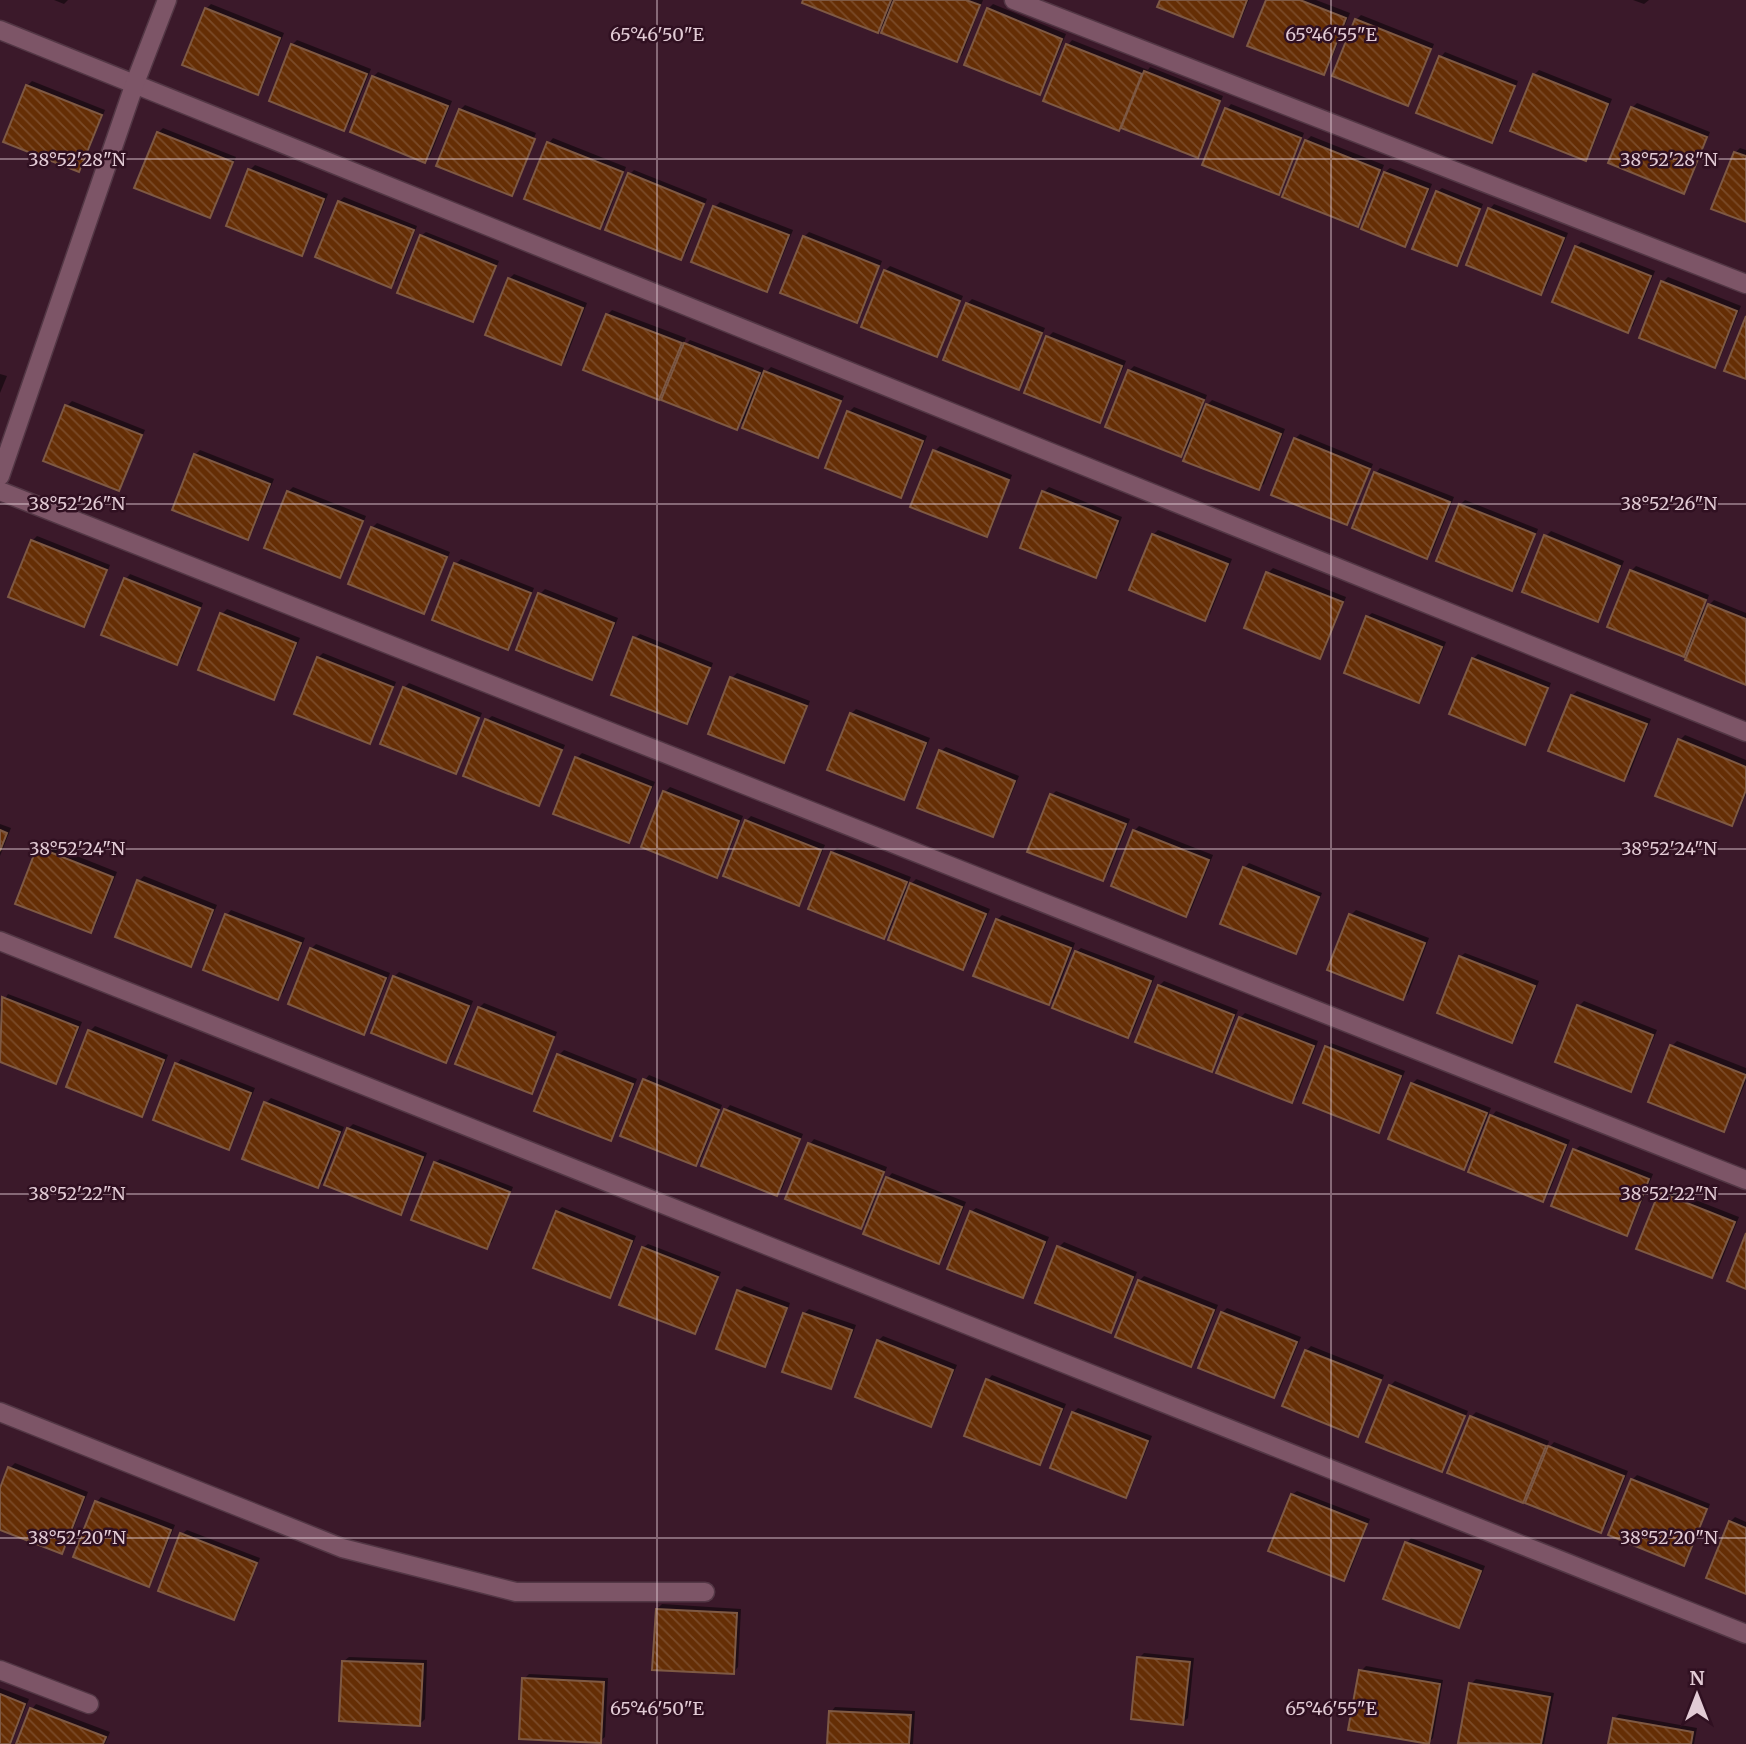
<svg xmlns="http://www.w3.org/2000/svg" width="1746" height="1744" font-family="Merriweather,serif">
<defs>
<pattern id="building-back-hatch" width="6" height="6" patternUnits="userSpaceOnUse" patternTransform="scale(1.75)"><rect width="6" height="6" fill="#652e05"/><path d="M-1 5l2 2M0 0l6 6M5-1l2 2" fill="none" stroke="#7b4b29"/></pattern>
</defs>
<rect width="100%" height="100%" fill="#3b192a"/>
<g fill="#0007">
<path d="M54,0H68L64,4Z"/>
<path d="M805,0H983L962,55L957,60L888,21L877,31Z"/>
<path d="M1161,0H1249L1237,30L1232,35Z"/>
<path d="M1268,0H1316L1350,13L1328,68L1323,73Z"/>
<path d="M1633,0H1649L1644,4Z"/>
<path d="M211,4L284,33L262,88L258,93L206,9Z"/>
<path d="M993,4L1066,34L1044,88L1039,93L988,9Z"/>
<path d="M1361,15L1434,44L1412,99L1408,104L1356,20Z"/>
<path d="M297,40L371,69L349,124L344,129L292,45Z"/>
<path d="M1072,40L1148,70L1150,67L1223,96L1202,151L1197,156L1121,126L1119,129L1068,45Z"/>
<path d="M1445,52L1518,81L1497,136L1492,141L1441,57Z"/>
<path d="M1539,70L1612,99L1590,154L1586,159L1534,75Z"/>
<path d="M378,72L452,101L430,156L425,161L373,77Z"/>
<path d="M32,81L105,110L83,165L79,170L27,86Z"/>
<path d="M1637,103L1710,132L1688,187L1684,192L1632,108Z"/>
<path d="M1231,104L1304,133L1283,188L1278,193L1227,109Z"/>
<path d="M465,105L536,133L512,190H515L512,194L460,110Z"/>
<path d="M163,128L236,157L214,211L210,216L158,133Z"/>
<path d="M1311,136L1384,165L1362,220L1358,225L1306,141Z"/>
<path d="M553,138L626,167L605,222L600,227L549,143Z"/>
<path d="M1740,148L1746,150V220L1735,153Z"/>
<path d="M255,165L328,194L306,249L301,254L250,170Z"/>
<path d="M1390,168L1432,184L1409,240L1404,245L1385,172Z"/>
<path d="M634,170L707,199L686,253L681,258L630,174Z"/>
<path d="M1442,188L1483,204L1461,260L1456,264L1437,192Z"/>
<path d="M344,197L417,226L396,281L391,285L339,202Z"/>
<path d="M720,202L793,230L771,285L766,290L693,261L715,207Z"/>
<path d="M1494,204L1568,233L1546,288L1541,293L1490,209Z"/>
<path d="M426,232L499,261L477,315L472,320L421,236Z"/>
<path d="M809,232L882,261L861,316L856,321L804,237Z"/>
<path d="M1581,242L1655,271L1633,326L1628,331L1576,247Z"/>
<path d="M890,266L963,296L941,350L937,355L885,271Z"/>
<path d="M514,274L587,303L566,358L561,363L509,279Z"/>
<path d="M1668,277L1741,306L1719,361L1715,366L1663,282Z"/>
<path d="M972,299L1045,328L1023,383L1019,388L967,304Z"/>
<path d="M612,310L686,338L682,348L690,340L764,368L760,378L771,367L844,396L822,451L817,456L748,417L737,428L668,389L659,398L607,315Z"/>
<path d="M1053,332L1126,361L1104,416L1099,421L1048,337Z"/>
<path d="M1134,366L1207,395L1201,411L1212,400L1285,429L1264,484L1259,488L1192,444L1181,455L1129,371Z"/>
<path d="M0,374L7,376L0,393Z"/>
<path d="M72,401L145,430L123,484L118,489L67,406Z"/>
<path d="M854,407L927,436L905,491L900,496L849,412Z"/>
<path d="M1300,434L1373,464L1351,518L1346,523L1295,439Z"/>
<path d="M940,446L1012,475L991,530L986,535L935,451Z"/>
<path d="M200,450L274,479L252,533L247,538L195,455Z"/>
<path d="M1380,468L1454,497L1432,552L1427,557L1376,473Z"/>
<path d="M293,487L366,516L344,571L340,576L288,492Z"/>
<path d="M1049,487L1122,517L1101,571L1096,576L1044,492Z"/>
<path d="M1465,500L1538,529L1517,584L1512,589L1460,505Z"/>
<path d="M377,523L450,552L428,607L423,612L372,528Z"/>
<path d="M1158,530L1232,559L1210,614L1205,619L1153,535Z"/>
<path d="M1551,531L1624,561L1602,615L1597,620L1546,536Z"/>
<path d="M37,536L110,565L88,620L83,625L32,541Z"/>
<path d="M461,559L534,588L512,643L507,648L456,564Z"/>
<path d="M1636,566L1709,595L1703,611L1714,600L1746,613V683L1694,644L1683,655L1631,571Z"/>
<path d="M1273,568L1346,597L1324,652L1319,657L1246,627L1268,573Z"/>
<path d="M130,574L203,603L182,658L177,663L126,579Z"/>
<path d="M545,589L618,618L596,673L591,678L540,594Z"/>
<path d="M227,609L300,638L278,693L274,698L222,614Z"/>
<path d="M1372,613L1446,642L1424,696L1419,701L1367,617Z"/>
<path d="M640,634L713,663L692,717L687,722L635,638Z"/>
<path d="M323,653L396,682L374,737L370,742L318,658Z"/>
<path d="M1478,654L1551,683L1529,738L1524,743L1473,659Z"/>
<path d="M737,673L810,701L788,757L783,761L710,733L732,678Z"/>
<path d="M409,683L482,713L460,767L455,772L404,688Z"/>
<path d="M1577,691L1651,719L1629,775L1624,779L1572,696Z"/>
<path d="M856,709L930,738L908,793L903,798L851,714Z"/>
<path d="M492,716L565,745L543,799L538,804L487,720Z"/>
<path d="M1685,735L1746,760V794L1736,819L1731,824L1680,740Z"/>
<path d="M946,747L1019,776L997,830L992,835L941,751Z"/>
<path d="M582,753L655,782L633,837L628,841L555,813L577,758Z"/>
<path d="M670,787L743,816L721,871L716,876L643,846L665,792Z"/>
<path d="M1056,791L1130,819L1108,874L1103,879L1052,795Z"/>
<path d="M751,816L825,845L803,899L798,904L746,821Z"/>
<path d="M0,824L11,828L0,856Z"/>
<path d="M1139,826L1213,855L1191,910L1186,915L1134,831Z"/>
<path d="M44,843L117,872L95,927L90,931L17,903L39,848Z"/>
<path d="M837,848L911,877L905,890L916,879L990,909L968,963L963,968L908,893L905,892L889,932L884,937L832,853Z"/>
<path d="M1249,863L1322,893L1300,947L1296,952L1244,868Z"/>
<path d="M144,876L217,905L195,960L191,965L139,881Z"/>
<path d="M231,910L305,938L283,993L278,998L227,915Z"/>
<path d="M1356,910L1429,938L1408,994L1403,998L1329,969L1351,915Z"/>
<path d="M1002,915L1075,943L1054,999L1049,1003L997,920Z"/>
<path d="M316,944L390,973L368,1028L363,1033L311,949Z"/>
<path d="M1081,948L1155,976L1133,1031L1128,1036L1076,952Z"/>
<path d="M1465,953L1539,981L1517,1036L1512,1041L1460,957Z"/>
<path d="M399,972L473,1001L451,1056L446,1061L394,977Z"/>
<path d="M1164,981L1238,1010L1216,1065L1211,1070L1159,986Z"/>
<path d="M8,994L82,1022L60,1077L55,1082L0,1060V1007Z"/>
<path d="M1584,1001L1657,1030L1635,1085L1630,1090L1579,1006Z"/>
<path d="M484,1003L557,1032L536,1087L531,1092L479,1008Z"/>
<path d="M1245,1013L1318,1041L1297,1096L1292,1101L1240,1018Z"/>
<path d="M95,1026L168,1055L146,1110L142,1114L90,1031Z"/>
<path d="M1677,1041L1746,1068V1081L1728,1125L1723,1130L1672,1046Z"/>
<path d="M1331,1043L1405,1071L1383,1126L1378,1131L1327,1047Z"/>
<path d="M564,1050L637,1079L615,1134L610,1139L559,1055Z"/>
<path d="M181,1059L255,1088L233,1143L228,1148L177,1064Z"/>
<path d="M649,1075L722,1105L701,1159L696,1164L645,1080Z"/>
<path d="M1417,1079L1491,1108L1469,1163L1464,1168L1412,1084Z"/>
<path d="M271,1098L344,1127L323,1182L318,1186L266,1103Z"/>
<path d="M730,1105L803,1134L782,1189L777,1194L726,1110Z"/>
<path d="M1496,1111L1570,1140L1548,1195L1543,1200L1492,1116Z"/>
<path d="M353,1124L427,1153L405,1208L400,1212L348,1129Z"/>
<path d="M814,1139L887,1167L866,1222L861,1227L788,1198L810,1144Z"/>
<path d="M1580,1146L1653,1174L1631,1229L1626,1234L1575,1150Z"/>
<path d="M440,1159L513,1187L492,1242L487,1247L435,1163Z"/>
<path d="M892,1173L966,1202L944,1257L939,1262L888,1178Z"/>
<path d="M1665,1188L1739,1217L1717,1272L1712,1276L1660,1193Z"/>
<path d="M562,1207L636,1236L614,1291L609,1296L557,1212Z"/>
<path d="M976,1208L1049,1237L1027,1291L1022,1296L971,1212Z"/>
<path d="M1064,1242L1137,1272L1115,1326L1110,1331L1059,1247Z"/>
<path d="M648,1244L721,1272L700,1327L695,1332L643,1248Z"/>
<path d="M1144,1276L1218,1305L1196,1360L1191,1365L1139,1281Z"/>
<path d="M744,1286L790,1303L770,1360L765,1365L739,1291Z"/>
<path d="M1227,1308L1301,1337L1279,1391L1274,1396L1222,1313Z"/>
<path d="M809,1309L856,1325L835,1382L830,1387L804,1314Z"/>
<path d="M883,1336L957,1365L935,1420L930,1425L878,1341Z"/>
<path d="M1311,1346L1384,1375L1362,1430L1358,1435L1306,1351Z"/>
<path d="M992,1375L1066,1404L1044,1458L1039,1463L988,1380Z"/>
<path d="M1395,1381L1468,1411L1446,1465L1442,1470L1390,1386Z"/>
<path d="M1078,1408L1152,1436L1130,1491L1125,1496L1073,1413Z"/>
<path d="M1476,1412L1549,1441L1546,1451L1554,1442L1628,1471L1606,1526L1601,1531L1531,1493L1523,1501L1471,1417Z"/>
<path d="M15,1463L88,1492L66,1547L62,1552L0,1528V1493L10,1468Z"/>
<path d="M1637,1475L1710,1504L1688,1559L1684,1564L1632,1480Z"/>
<path d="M1297,1491L1370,1519L1349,1574L1344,1579L1292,1495Z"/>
<path d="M101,1497L175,1525L153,1580L148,1585L75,1556L97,1502Z"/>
<path d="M1735,1517L1746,1522V1592L1730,1522Z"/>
<path d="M187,1530L260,1558L239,1613L234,1618L182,1534Z"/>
<path d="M1411,1538L1485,1566L1463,1622L1459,1626L1407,1543Z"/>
<path d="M662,1604L741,1609L738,1667L734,1672L657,1609Z"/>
<path d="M1144,1653L1194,1658L1188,1718L1183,1723L1139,1658Z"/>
<path d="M349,1657L427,1660L425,1719L420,1724L344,1661Z"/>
<path d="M1366,1666L1443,1680L1433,1738L1428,1743L1361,1671Z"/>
<path d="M529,1674L608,1678L605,1737L600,1741L524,1679Z"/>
<path d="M1476,1679L1554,1693L1544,1744H1473L1460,1742L1471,1684Z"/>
<path d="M0,1688L29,1699L11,1744H0Z"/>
<path d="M36,1704L110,1732L105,1744H18L32,1709Z"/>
<path d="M835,1707L915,1711L913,1744H829L831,1712Z"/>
<path d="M1619,1714L1697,1728L1694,1744H1610L1614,1719Z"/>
</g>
<g fill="url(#building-back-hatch)" stroke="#7e5944" stroke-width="2">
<path d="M803,0H891L878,33L802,3Z"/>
<path d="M894,0H966L980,5L957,62L881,33Z"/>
<path d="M1160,0H1247L1233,37L1157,7Z"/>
<path d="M1266,0H1300L1346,18L1324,75L1247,46Z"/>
<path d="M205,8L280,38L258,95L182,65Z"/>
<path d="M987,8L1062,39L1040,95L964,65Z"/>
<path d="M1355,19L1431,49L1408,106L1332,76Z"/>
<path d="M291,44L367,74L344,131L269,101Z"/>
<path d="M1066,44L1142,74L1119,131L1043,101Z"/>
<path d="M1439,56L1515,86L1492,143L1416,113Z"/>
<path d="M1144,71L1220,101L1198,158L1121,128Z"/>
<path d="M1533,74L1608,104L1586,161L1510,131Z"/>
<path d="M372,76L448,106L425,163L350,132Z"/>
<path d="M26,85L102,115L79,172L3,142Z"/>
<path d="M1631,107L1707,137L1684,194L1608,163Z"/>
<path d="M1225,108L1301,138L1279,195L1202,165Z"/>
<path d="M459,109L535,139L512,196L436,166Z"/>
<path d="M157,132L233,162L210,218L134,188Z"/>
<path d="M1305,140L1380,170L1358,227L1282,197Z"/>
<path d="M547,142L623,172L600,229L524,199Z"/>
<path d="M1734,152L1746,156V222L1711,209Z"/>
<path d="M248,169L324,199L302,256L226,226Z"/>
<path d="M1384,172L1428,189L1405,247L1361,229Z"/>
<path d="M628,173L704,204L681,260L605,230Z"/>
<path d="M1436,191L1480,209L1457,266L1412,249Z"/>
<path d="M338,201L414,230L391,288L315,257Z"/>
<path d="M713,206L789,235L767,292L691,262Z"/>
<path d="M1488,208L1564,238L1541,295L1466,265Z"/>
<path d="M420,235L496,266L473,322L397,293Z"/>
<path d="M803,236L879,266L857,323L780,293Z"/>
<path d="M1575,246L1651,276L1628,333L1552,302Z"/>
<path d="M884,270L960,301L937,357L861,327Z"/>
<path d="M508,278L583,308L561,365L485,335Z"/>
<path d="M1661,281L1737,311L1715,368L1639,338Z"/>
<path d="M966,303L1042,333L1019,390L943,360Z"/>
<path d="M606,314L682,343L659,400L583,370Z"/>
<path d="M1746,316V379L1724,371Z"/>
<path d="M1046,336L1122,366L1100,423L1024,393Z"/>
<path d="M684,343L760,373L737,430L661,400Z"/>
<path d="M1128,370L1204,400L1181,457L1105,427Z"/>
<path d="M764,371L841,401L818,458L742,428Z"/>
<path d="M1206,404L1281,434L1259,490L1183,461Z"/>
<path d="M65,405L142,435L119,491L43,461Z"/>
<path d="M847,411L923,441L901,498L825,468Z"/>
<path d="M1294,438L1370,469L1347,525L1271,495Z"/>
<path d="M933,450L1009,480L987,537L910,507Z"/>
<path d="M194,454L270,484L248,540L172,510Z"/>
<path d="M1374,472L1450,502L1427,559L1352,528Z"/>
<path d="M287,491L363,521L340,578L264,548Z"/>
<path d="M1042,491L1118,521L1096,578L1020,548Z"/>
<path d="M1459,504L1535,534L1512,591L1436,561Z"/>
<path d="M371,527L447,557L424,614L348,584Z"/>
<path d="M1152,534L1228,564L1205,621L1129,590Z"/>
<path d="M1544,535L1620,566L1598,622L1522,592Z"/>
<path d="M31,540L107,570L84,627L8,597Z"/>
<path d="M454,563L531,593L508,650L432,620Z"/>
<path d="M1630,570L1706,600L1684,657L1607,627Z"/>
<path d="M1266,572L1343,602L1320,659L1244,628Z"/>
<path d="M124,578L200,608L177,665L101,635Z"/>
<path d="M538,593L614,623L592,680L516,650Z"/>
<path d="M1708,604L1746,619V685L1685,660Z"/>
<path d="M220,613L296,643L274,700L198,670Z"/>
<path d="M1366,616L1442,647L1419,703L1344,673Z"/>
<path d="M633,637L710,668L687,724L611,695Z"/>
<path d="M317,657L393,687L370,744L294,714Z"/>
<path d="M1472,658L1548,688L1525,745L1449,714Z"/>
<path d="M730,677L807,706L784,763L708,734Z"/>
<path d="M403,687L479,718L456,774L380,744Z"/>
<path d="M1571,695L1647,724L1624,781L1548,751Z"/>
<path d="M850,713L926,743L904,800L827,770Z"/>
<path d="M485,719L562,750L539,806L463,776Z"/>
<path d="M1678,739L1746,767V790L1732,826L1655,796Z"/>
<path d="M939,750L1015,781L993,837L917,808Z"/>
<path d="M575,757L651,787L629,843L553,814Z"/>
<path d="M663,791L739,821L717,878L641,847Z"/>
<path d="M1050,794L1126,824L1103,881L1027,852Z"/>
<path d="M745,820L821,850L799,906L723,876Z"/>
<path d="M0,830L7,833L0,851Z"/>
<path d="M1133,830L1209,860L1186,917L1111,886Z"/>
<path d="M37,847L113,877L91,933L15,904Z"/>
<path d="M831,852L907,882L884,939L808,909Z"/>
<path d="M1243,867L1319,897L1296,954L1220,924Z"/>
<path d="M137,880L213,910L191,967L115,937Z"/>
<path d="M910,883L986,914L963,970L888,940Z"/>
<path d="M225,914L301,943L278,1000L203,970Z"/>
<path d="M1349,914L1425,943L1403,1000L1327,970Z"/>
<path d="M996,919L1071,948L1049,1005L973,976Z"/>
<path d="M310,948L386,978L364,1035L288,1004Z"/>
<path d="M1075,951L1151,981L1128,1038L1052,1008Z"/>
<path d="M1459,956L1535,986L1512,1043L1437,1013Z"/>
<path d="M393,976L469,1006L446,1063L371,1033Z"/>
<path d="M1158,985L1234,1015L1212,1072L1135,1042Z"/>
<path d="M2,997L78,1027L56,1084L0,1062Z"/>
<path d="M1577,1005L1653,1035L1631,1092L1555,1062Z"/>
<path d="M478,1007L554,1037L532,1094L455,1064Z"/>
<path d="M1239,1017L1314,1046L1292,1103L1216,1073Z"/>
<path d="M88,1030L164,1060L142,1117L66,1087Z"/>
<path d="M1670,1045L1746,1075L1724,1132L1648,1102Z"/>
<path d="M1325,1046L1401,1076L1379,1133L1303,1103Z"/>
<path d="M557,1054L633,1084L611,1141L534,1111Z"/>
<path d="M175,1063L251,1093L229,1150L153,1120Z"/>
<path d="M643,1079L719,1110L696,1166L620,1136Z"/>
<path d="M1411,1083L1487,1113L1464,1170L1388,1139Z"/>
<path d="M264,1102L340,1132L318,1188L242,1159Z"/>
<path d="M724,1109L800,1139L777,1196L701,1166Z"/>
<path d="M1490,1115L1566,1145L1543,1202L1468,1172Z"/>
<path d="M347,1128L423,1157L401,1215L324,1185Z"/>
<path d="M808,1143L884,1172L861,1229L785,1199Z"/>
<path d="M1573,1149L1649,1179L1627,1236L1551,1206Z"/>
<path d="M434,1162L510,1192L487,1249L411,1220Z"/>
<path d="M886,1177L962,1207L939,1264L863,1234Z"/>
<path d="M1659,1192L1735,1222L1712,1278L1636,1249Z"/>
<path d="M556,1211L632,1241L610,1298L533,1268Z"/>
<path d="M970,1211L1045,1242L1023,1298L947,1269Z"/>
<path d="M1746,1233V1289L1727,1281Z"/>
<path d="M1057,1246L1133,1277L1111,1333L1035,1303Z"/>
<path d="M642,1247L718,1277L695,1334L619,1305Z"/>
<path d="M1138,1280L1214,1310L1191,1367L1115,1337Z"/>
<path d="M737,1290L787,1308L765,1367L716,1349Z"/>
<path d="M1221,1312L1297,1342L1274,1398L1198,1368Z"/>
<path d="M803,1313L852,1330L831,1389L782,1372Z"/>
<path d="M877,1340L953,1370L931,1427L855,1397Z"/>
<path d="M1305,1350L1381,1380L1358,1437L1282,1406Z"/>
<path d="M986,1379L1062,1409L1040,1465L964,1436Z"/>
<path d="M1389,1385L1465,1416L1442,1472L1366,1442Z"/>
<path d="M1072,1412L1148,1441L1126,1498L1050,1468Z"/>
<path d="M1470,1416L1546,1446L1523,1503L1447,1473Z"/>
<path d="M1548,1446L1624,1476L1601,1533L1525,1503Z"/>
<path d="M8,1467L84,1497L62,1554L0,1530V1488Z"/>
<path d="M1631,1479L1707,1509L1684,1566L1608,1535Z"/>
<path d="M1291,1494L1367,1524L1344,1581L1268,1551Z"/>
<path d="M95,1501L171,1530L149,1587L73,1557Z"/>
<path d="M1729,1521L1746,1528V1594L1706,1578Z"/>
<path d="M180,1533L257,1563L234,1620L158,1591Z"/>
<path d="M1405,1542L1481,1571L1459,1628L1383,1599Z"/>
<path d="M656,1609L737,1613L734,1674L652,1670Z"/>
<path d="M1137,1657L1190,1662L1183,1725L1131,1719Z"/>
<path d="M342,1661L423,1664L420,1726L339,1721Z"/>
<path d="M1359,1670L1440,1684L1429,1744L1348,1730Z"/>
<path d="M522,1678L604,1682L601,1743L519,1739Z"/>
<path d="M1469,1683L1550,1697L1541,1744L1458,1743Z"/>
<path d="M0,1694L25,1704L10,1744H0Z"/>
<path d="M30,1708L106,1737L103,1744H16Z"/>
<path d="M829,1711L911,1715L909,1744H827Z"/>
<path d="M1613,1718L1693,1732L1691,1744H1608Z"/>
</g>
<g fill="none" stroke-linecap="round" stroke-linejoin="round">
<defs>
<g id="minor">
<path d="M1014,0L1746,284"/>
<path d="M0,30L1746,732"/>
<path d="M0,476L135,83L167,0"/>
<path d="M0,491L1746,1180"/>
<path d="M0,941L1746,1634"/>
<path d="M0,1412L342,1548L516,1592H705"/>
<path d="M0,1670L89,1704"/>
</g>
</defs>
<use href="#minor" stroke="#533745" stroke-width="21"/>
<use href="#minor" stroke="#7d5567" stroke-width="18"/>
</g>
<path fill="none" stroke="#e2cbd5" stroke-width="2" stroke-opacity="0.45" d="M657,0V1744M1331,0V1744M0,159H1746M0,504H1746M0,849H1746M0,1194H1746M0,1538H1746"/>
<g font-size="18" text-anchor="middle" fill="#e2cbd5" stroke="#301021" stroke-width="5" stroke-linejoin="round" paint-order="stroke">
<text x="657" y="41">65°46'50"E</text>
<text x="1331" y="41">65°46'55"E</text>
<text x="77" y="166">38°52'28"N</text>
<text x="1669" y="166">38°52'28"N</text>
<text x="77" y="510">38°52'26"N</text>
<text x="1669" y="510">38°52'26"N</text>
<text x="77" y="855">38°52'24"N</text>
<text x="1669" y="855">38°52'24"N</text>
<text x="77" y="1200">38°52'22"N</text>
<text x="1669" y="1200">38°52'22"N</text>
<text x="77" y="1544">38°52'20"N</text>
<text x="1669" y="1544">38°52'20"N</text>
<text x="657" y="1715">65°46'50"E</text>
<text x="1331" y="1715">65°46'55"E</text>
</g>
<g transform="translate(1697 1695)" stroke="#301021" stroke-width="5" paint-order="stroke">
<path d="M0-5L12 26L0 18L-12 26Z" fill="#e2cbd5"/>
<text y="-10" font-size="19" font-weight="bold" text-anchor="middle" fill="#e2cbd5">N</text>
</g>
</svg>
